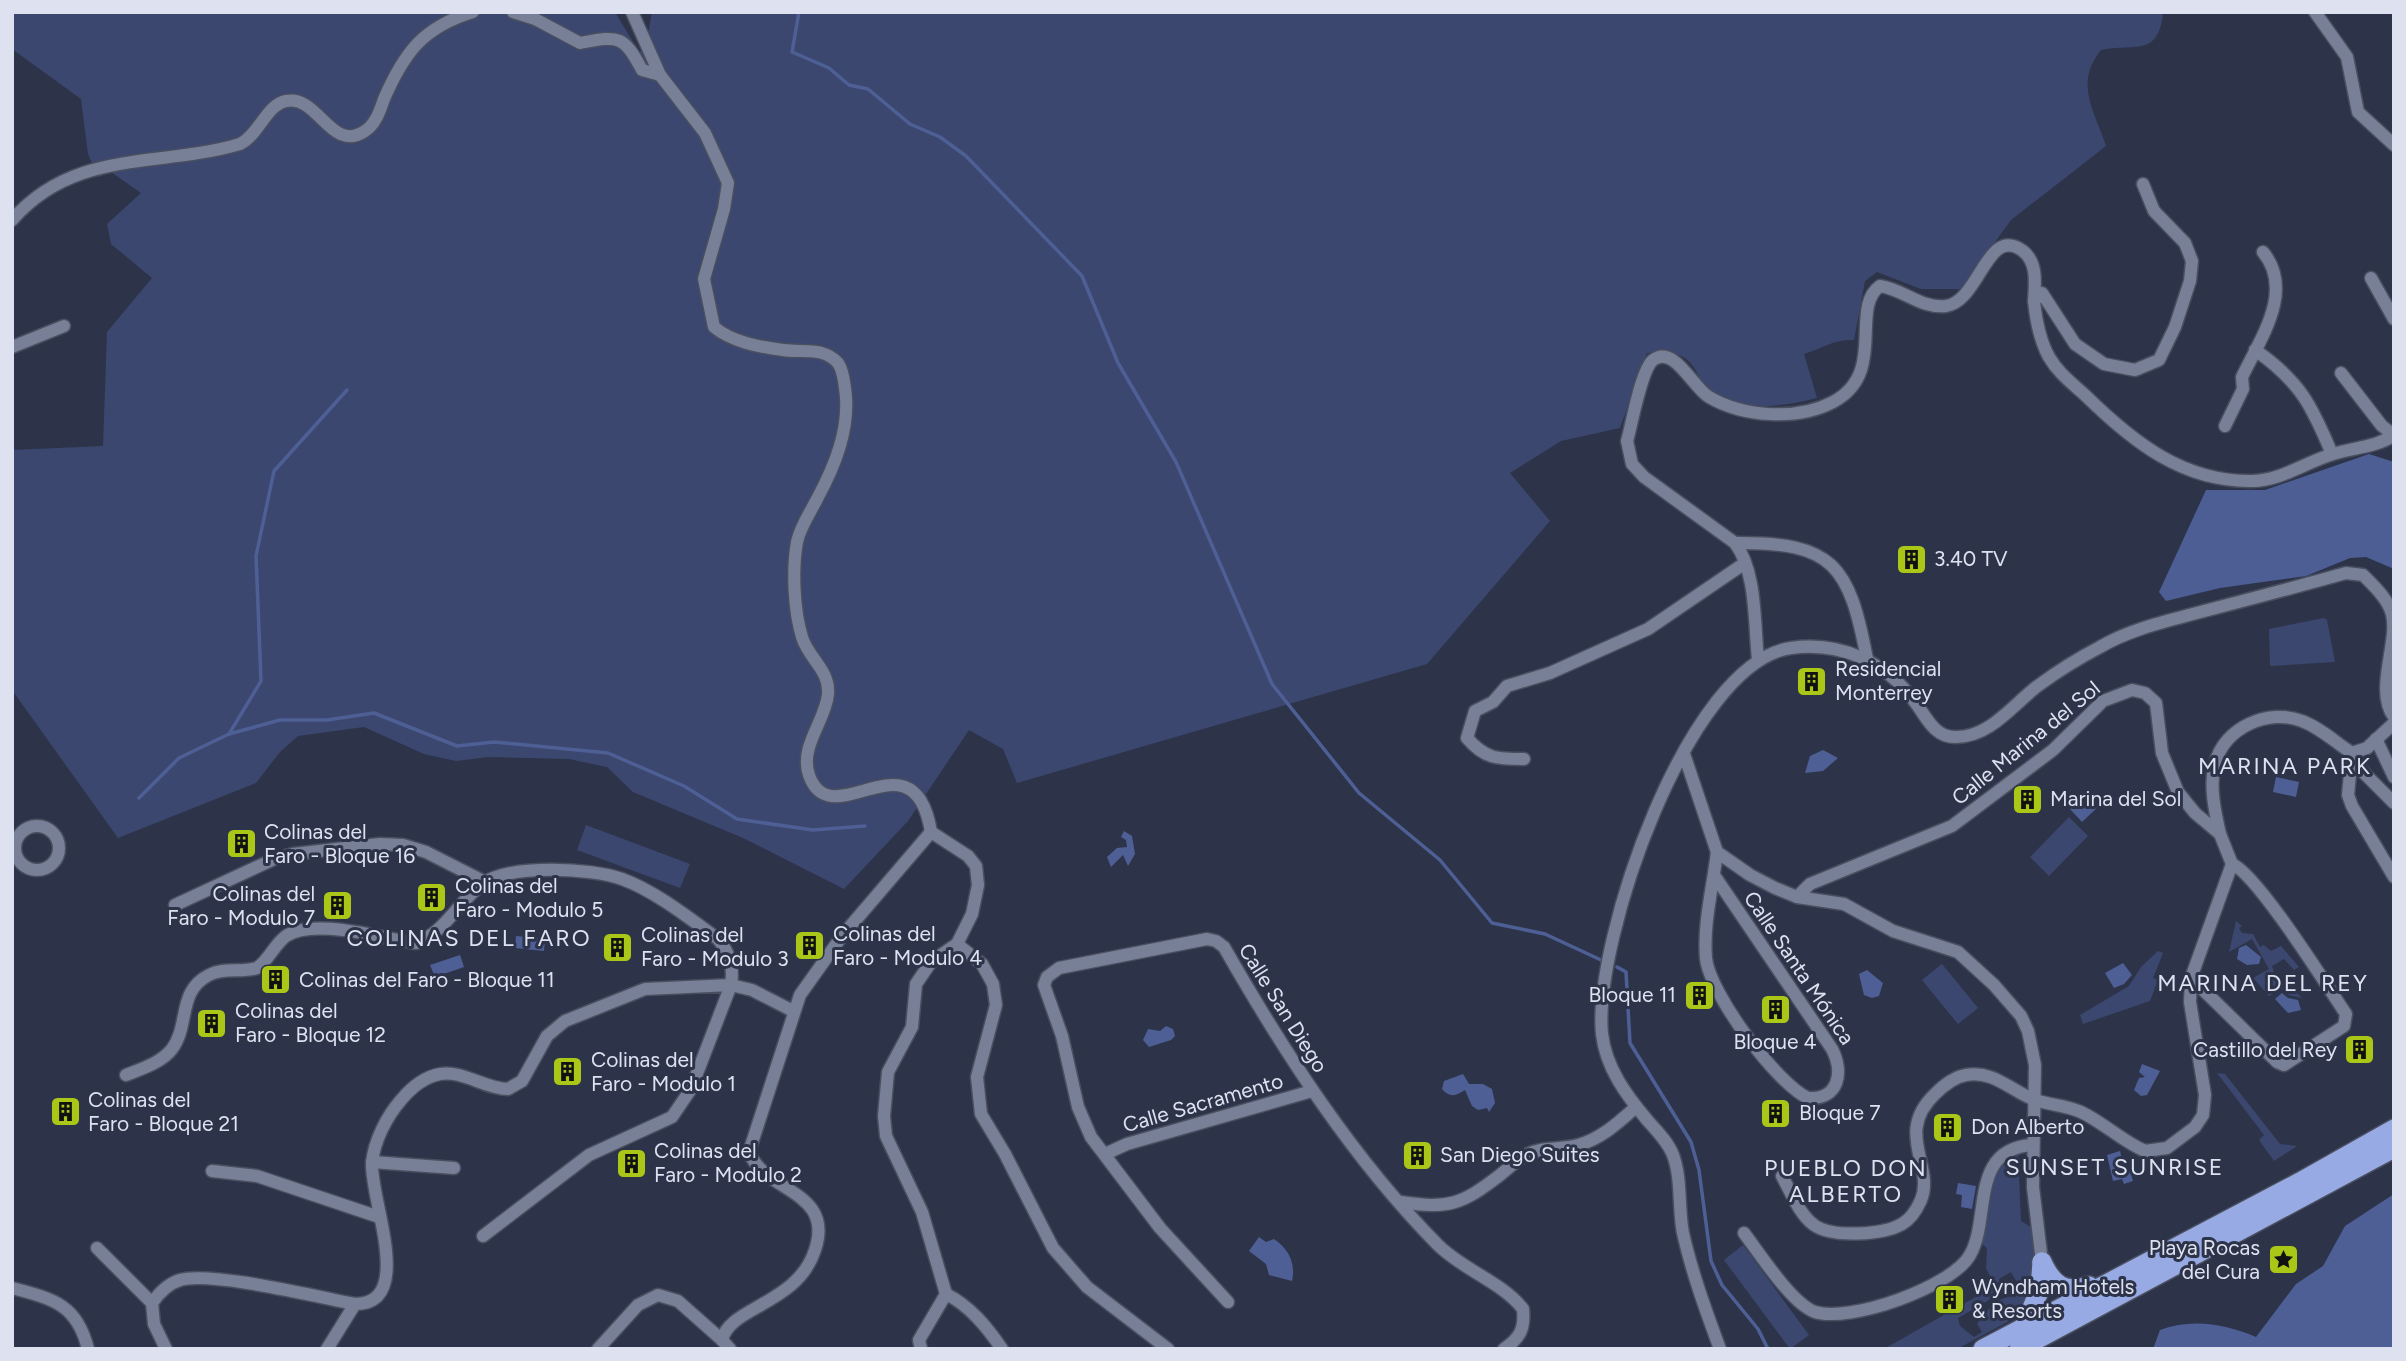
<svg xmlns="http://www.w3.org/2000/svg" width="2406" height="1361" font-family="Figtree,sans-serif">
<rect width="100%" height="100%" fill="#2d3449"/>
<g fill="#3b476e">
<path d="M12,12H615L639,52L650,45L648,34L652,12H2163C2159,58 2134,43 2101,50C2074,84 2094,109 2106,146L2011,220L1961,289H1921L1877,272L1865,281L1854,340C1833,339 1824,348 1804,354L1817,398C1776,408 1737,414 1703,383C1698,378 1697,370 1692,365C1680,350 1664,352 1647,353L1620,428L1561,441L1510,473L1550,521L1427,664L1017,783L1003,749L969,730L908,821L844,889L743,838L633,792L607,767L569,759L489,757L456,761L424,754L364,727L298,736L280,752L256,783L118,838L12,690V450L103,446L107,332L152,278L111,244L107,224L141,193L111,172L98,177L88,154L81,99L12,49Z"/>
<path d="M2324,618L2327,620L2335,662L2270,666L2269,629Z"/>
<path d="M2069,817L2088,836L2049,876L2030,857Z"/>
<path d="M586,825L690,864L680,888L577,850Z"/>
<path d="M2236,921L2242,926L2239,928L2242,933L2253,934L2260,947L2264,945L2271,951L2281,946L2299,967L2294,970L2284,959L2272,966L2274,972L2271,974L2275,980H2284L2291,993L2295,991L2302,998L2289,995L2283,988L2269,996L2253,978L2269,969L2252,939L2229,952Z"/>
<path d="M2158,951L2163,953L2153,978L2158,980L2150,1001L2083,1024L2080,1015L2129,986L2141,967Z"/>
<path d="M1942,964L1978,1008L1958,1024L1922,980Z"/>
<path d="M2217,1073L2225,1074L2280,1144L2297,1146L2274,1161L2259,1140L2264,1135Z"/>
<path d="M2018,1153L2021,1221L2031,1227L2038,1271L2018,1284L2011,1272L1999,1279L2000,1284L1996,1286L2001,1293L1958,1318L1960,1326L1974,1337L1982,1332L1977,1324L1995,1301L2015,1295L2033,1279L2024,1313L1957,1349H1884L1995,1286L1986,1268L1987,1248L1982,1244C1991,1205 1980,1178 2018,1153Z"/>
<path d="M1743,1245L1809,1335L1790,1349L1724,1260Z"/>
</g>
<path fill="#4d5e94" d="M2369,454L2394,462V569L2366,557L2350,558L2306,576L2220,588L2166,601L2159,592L2206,490H2265Z"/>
<g fill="#4e5f96">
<path d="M1823,750L1838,758L1823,771L1805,773L1810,756Z"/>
<path d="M2276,777L2299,782L2296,797L2273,792Z"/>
<path d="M2089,791L2101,804L2082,822L2070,809Z"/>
<path d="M1124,831L1132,836L1135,854L1128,866L1123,855L1111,867L1107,857L1117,848L1127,847L1126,840L1121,837Z"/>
<path d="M516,936L545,939L544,951L515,948Z"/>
<path d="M2246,945L2261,957L2259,964L2247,965L2237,959L2239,948Z"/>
<path d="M460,955L464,967L435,977L430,965Z"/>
<path d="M2123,963L2132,975L2124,984L2114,988L2105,973Z"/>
<path d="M1867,970L1883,983L1879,996L1872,998L1864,995L1859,974Z"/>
<path d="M2282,993L2288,998L2298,1000L2301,1010L2288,1013L2275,999Z"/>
<path d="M1166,1026L1173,1029L1175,1036L1171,1040L1149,1047L1143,1040L1148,1029L1160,1031Z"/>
<path d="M2142,1064L2160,1071L2147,1095L2141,1096L2134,1090L2139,1078L2145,1077L2139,1072Z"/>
<path d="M1463,1074L1469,1084H1483L1492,1089L1495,1103L1489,1112L1487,1108L1478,1110L1472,1106L1465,1090C1456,1096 1450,1098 1442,1089L1444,1081Z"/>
<path d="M2120,1151L2125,1172L2130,1171L2133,1181L2124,1184L2122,1179L2113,1181L2107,1155Z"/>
<path d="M1958,1183L1976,1186L1972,1209L1961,1207L1962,1195L1956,1194Z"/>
<path d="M2394,1194V1349H2153L2160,1330C2192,1318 2226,1324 2256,1337L2296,1284L2323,1266L2345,1226Z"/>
<path d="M1259,1237L1266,1242L1274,1239C1289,1249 1296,1264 1292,1281L1269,1275L1266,1264L1249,1251Z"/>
</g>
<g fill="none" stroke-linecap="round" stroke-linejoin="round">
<g stroke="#4e5f96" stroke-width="3.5">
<path d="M799,12L792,52L829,68L849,85L868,89L910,124L940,137L966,156L1082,276L1118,363L1176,462L1272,684L1359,793L1440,860L1492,923L1545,934L1601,960"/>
<path d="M229,734L261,681L256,556L274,471L347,390"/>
<path d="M139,798L179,758L229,734L280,720H327L374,713L457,746L494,742L608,753L684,786L737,819L813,830L865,826"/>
<path d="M1617,967L1626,972L1630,1043L1691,1142L1699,1170L1711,1261L1722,1285L1758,1329L1768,1349"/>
</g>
<defs>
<g id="minor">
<path d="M513,12L535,19L580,43C618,36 623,34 642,70L660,75"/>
<path d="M632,12L660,75L705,133L728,183L724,209L704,279L714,327C732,342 759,347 783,350C802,353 823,346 838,363C843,370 844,380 845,388C851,427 835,466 817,499C810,513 800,527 797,542C792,570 794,611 802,637C808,658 830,670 828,694C826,720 799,747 809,775C831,839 914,728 931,832"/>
<path d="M2315,12L2347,57L2358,112L2394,145"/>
<path d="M2143,184L2154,211L2185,243L2192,261L2190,281L2175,327L2159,360L2135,370L2104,364L2075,344L2042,293L2034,301C2036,320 2040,341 2049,357C2058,373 2073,384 2086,396C2133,442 2183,482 2252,481C2280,481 2306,462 2333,454C2352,448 2377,447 2394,435"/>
<path d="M12,220C75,148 159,168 240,144C259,135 266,105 286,101C318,94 331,154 365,131C376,124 380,110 384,99C404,53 423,27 473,12"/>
<path d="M2371,278L2394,319"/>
<path d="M12,347L64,326"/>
<path d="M2255,350C2300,381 2312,406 2332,454"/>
<path d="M2341,373L2382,426L2394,435"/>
<path d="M2225,426L2243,389L2242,377C2260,339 2295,291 2263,252"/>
<path d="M1735,543C1834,542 1849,565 1867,659"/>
<path d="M1758,659C1754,624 1757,572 1735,543L1644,477L1632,464L1627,441C1632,424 1641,370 1653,360C1674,344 1693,388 1709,397C1743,417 1797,421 1833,402C1888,373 1849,308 1880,286C1903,289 1921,309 1946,306C1980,301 1987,224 2023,251C2038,263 2035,284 2034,301"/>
<path d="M2376,739L2394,777"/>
<path d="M2352,753L2348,795L2352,806L2394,877"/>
<path d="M2352,753L2367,748L2394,723"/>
<path d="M1684,754L1717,852L1750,875L1775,888L1797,897L1844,904L1893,931L1958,952L1994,985L2021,1016L2028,1031L2035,1065L2033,1187L2042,1262"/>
<path d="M2355,756L2357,766L2394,803"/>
<path d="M1524,759C1497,759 1485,759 1467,738L1475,711L1493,702L1507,686L1550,673L1648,629L1745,563"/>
<circle cx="37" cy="848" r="22"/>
<path d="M931,832L968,856L976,866L978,885L972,914L957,944L931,962L916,984L912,1027L888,1072L884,1116L886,1136L922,1212L946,1294"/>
<path d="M2220,834C2215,812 2209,786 2215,764C2224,727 2269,708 2302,721C2321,728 2336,743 2352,753"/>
<path d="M1714,875L1832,1049C1844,1072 1839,1100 1808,1098C1777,1084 1709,993 1706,958C1703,924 1713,886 1717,852"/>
<path d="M175,905L274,859L293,854L380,844L403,845L426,852L485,882"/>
<path d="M957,944L982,964L993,984L996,1005L977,1077L981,1114L1005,1154L1053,1248L1087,1287L1168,1349"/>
<path d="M2191,978L2277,1062L2284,1065L2344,1026L2346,1014C2327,986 2257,874 2232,864"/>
<path d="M126,1075C141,1069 161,1063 172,1049C190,1025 177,991 209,975C224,967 241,973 257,968C269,960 274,945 286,936C314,917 383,939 416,943C445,933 459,900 484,883C512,864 591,868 622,879C655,891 689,918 718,939C730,953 734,967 731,985L752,990L793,1011"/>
<path d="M1105,1154L1127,1144L1312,1091"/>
<path d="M372,1162L454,1168"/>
<path d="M212,1171L257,1176L379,1217"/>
<path d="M1782,1176C1791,1192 1799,1214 1814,1225C1832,1238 1883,1235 1902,1224C1911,1219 1917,1209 1921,1200C1935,1166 1894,1133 1935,1094C1943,1086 1954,1077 1966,1075C1994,1070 2011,1091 2035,1100C2050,1105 2066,1105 2081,1112C2104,1123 2122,1141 2145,1151L2167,1148L2195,1127L2203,1115L2205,1095L2190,1002L2191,978L2232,864L2220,834L2195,813L2178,792L2162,753L2156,703L2145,693L2132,690L2103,701L2053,750L1952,826L1810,884L1797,897"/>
<path d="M1401,1202C1449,1209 1461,1205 1500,1175C1508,1169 1516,1160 1526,1155C1542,1146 1561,1150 1578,1145C1601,1139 1619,1122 1636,1107"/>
<path d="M1744,1233C1760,1254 1792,1304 1815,1312C1850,1323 1952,1287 1970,1255C1991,1219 1969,1149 2032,1145"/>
<path d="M97,1248L152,1303"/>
<path d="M12,1288C53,1299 77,1304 88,1349"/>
<path d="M946,1294C970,1306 987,1327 1002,1349"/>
<path d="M1228,1302L1160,1228L1091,1137L1078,1107L1062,1036L1044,985L1047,977L1059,968L1207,939L1216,941L1224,947C1284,1052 1353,1159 1438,1245C1463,1270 1502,1282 1523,1309C1525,1329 1520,1338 1504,1349"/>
<path d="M166,1349L154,1324L152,1303C159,1293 167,1284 180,1280C211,1271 318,1297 355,1304C416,1304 370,1200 372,1163C374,1141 387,1116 401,1100C411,1088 424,1077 440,1074C463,1070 485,1089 508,1089L522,1081L547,1036L565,1021L645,989L731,985L691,1089L672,1117L589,1155L483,1236"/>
<path d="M327,1349L355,1304"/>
<path d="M598,1349L638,1305L658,1295L678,1301L722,1340"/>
<path d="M730,1349L722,1340C730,1306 797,1305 815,1250C835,1190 765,1193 749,1152L800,995L842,936L931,832"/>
<path d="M921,1349L919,1340L946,1294"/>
<path d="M1720,1349C1706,1311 1692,1273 1683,1233C1678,1208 1682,1179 1673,1155C1668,1142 1657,1131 1648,1121C1626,1095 1606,1068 1602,1034C1593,942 1688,662 1791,648C1840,641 1886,662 1915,702C1926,716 1934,738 1956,737C1991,737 2014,703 2039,685C2058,671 2079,658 2100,647C2132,628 2172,620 2208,610C2254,598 2300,586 2346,573L2363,575C2374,586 2388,599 2392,614C2399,643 2374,690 2394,717"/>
</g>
<g id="trunk">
<path d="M2042,1262C2053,1285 2064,1294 2089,1286"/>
<path d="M2024,1327L2040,1289L2042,1262"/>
<path d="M1983,1349L2300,1182L2394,1129"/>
<path d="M2019,1349L2394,1148"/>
</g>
</defs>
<use href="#minor" stroke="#4a4f60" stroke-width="15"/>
<use href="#trunk" stroke="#4a4f60" stroke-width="22"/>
<use href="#minor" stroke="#788098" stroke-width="12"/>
<use href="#trunk" stroke="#97aae4" stroke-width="19"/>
</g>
<defs>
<symbol id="building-square" viewBox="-11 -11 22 22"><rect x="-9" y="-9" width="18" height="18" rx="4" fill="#aac718" stroke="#2d3449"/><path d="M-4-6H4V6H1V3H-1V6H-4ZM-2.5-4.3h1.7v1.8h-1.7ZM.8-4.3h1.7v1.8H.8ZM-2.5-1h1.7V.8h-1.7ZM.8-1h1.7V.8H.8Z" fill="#111"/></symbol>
<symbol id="sight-square" viewBox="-11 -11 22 22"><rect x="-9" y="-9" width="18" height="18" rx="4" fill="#aac718" stroke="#2d3449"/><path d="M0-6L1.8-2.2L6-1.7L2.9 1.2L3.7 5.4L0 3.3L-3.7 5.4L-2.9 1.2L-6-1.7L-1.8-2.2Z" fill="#111"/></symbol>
</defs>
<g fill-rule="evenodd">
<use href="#building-square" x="1894" y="542" width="35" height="35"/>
<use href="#building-square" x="1794" y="664" width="35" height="35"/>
<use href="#building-square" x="2010" y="782" width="35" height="35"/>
<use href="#building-square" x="224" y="826" width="35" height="35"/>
<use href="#building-square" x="414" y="880" width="35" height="35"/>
<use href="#building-square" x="320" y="888" width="35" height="35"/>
<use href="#building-square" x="792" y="928" width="35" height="35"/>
<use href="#building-square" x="600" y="930" width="35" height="35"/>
<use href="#building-square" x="258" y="962" width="35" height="35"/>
<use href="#building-square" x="1682" y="978" width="35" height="35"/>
<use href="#building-square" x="1758" y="992" width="35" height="35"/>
<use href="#building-square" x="194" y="1006" width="35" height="35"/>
<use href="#building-square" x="2342" y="1032" width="35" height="35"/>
<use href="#building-square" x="550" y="1054" width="35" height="35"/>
<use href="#building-square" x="48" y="1094" width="35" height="35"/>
<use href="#building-square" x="1758" y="1096" width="35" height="35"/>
<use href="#building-square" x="1930" y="1110" width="35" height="35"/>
<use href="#building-square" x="1400" y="1138" width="35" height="35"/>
<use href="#building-square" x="614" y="1146" width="35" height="35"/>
<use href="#sight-square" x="2266" y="1242" width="35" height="35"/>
<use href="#building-square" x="1932" y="1282" width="35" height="35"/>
</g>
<g text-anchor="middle" stroke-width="6" stroke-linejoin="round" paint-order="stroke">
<g font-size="21" fill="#dee2f0" stroke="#2d3449" text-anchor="start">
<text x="1934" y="566">3.40 TV</text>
<text x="1835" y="676">Residencial<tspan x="1835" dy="24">Monterrey</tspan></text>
<text x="2050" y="806">Marina del Sol</text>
<text x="264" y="839">Colinas del<tspan x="264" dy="24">Faro - Bloque 16</tspan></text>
<text x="455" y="893">Colinas del<tspan x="455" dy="24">Faro - Modulo 5</tspan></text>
<text x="315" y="901" text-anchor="end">Colinas del<tspan x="315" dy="24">Faro - Modulo 7</tspan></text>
<text x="833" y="941">Colinas del<tspan x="833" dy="24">Faro - Modulo 4</tspan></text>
<text x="641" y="942">Colinas del<tspan x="641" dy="24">Faro - Modulo 3</tspan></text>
<text x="299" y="987">Colinas del Faro - Bloque 11</text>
<text x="1676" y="1002" text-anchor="end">Bloque 11</text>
<text x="235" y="1018">Colinas del<tspan x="235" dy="24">Faro - Bloque 12</tspan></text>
<text x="1775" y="1049" text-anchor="middle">Bloque 4</text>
<text x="2337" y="1057" text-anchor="end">Castillo del Rey</text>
<text x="591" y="1067">Colinas del<tspan x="591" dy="24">Faro - Modulo 1</tspan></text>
<text x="88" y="1107">Colinas del<tspan x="88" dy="24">Faro - Bloque 21</tspan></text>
<text x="1799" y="1120">Bloque 7</text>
<text x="1971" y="1134">Don Alberto</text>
<text x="654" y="1158">Colinas del<tspan x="654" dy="24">Faro - Modulo 2</tspan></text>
<text x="1440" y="1162">San Diego Suites</text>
<text x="2260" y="1255" text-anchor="end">Playa Rocas<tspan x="2260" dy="24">del Cura</tspan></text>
<text x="1972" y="1294">Wyndham Hotels<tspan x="1972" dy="24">&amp; Resorts</tspan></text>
</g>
<g font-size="21" fill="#dee2f0" stroke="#2d3449">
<text transform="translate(2026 743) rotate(-39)" y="7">Calle Marina del Sol</text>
<text transform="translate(1799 968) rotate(56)" y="7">Calle Santa Mónica</text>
<text transform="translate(1283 1008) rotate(58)" y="7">Calle San Diego</text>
<text transform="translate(1203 1103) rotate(-16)" y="7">Calle Sacramento</text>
</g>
<g font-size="23" letter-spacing="2" fill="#dee2f0" stroke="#2d3449">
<text x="2285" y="774">MARINA PARK</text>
<text x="469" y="946">COLINAS DEL FARO</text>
<text x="2263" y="991">MARINA DEL REY</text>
<text x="2115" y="1175">SUNSET SUNRISE</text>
<text x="1846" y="1176">PUEBLO DON<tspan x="1846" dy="26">ALBERTO</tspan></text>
</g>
</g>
<rect width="2406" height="1361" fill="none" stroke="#dee2f0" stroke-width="28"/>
</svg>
